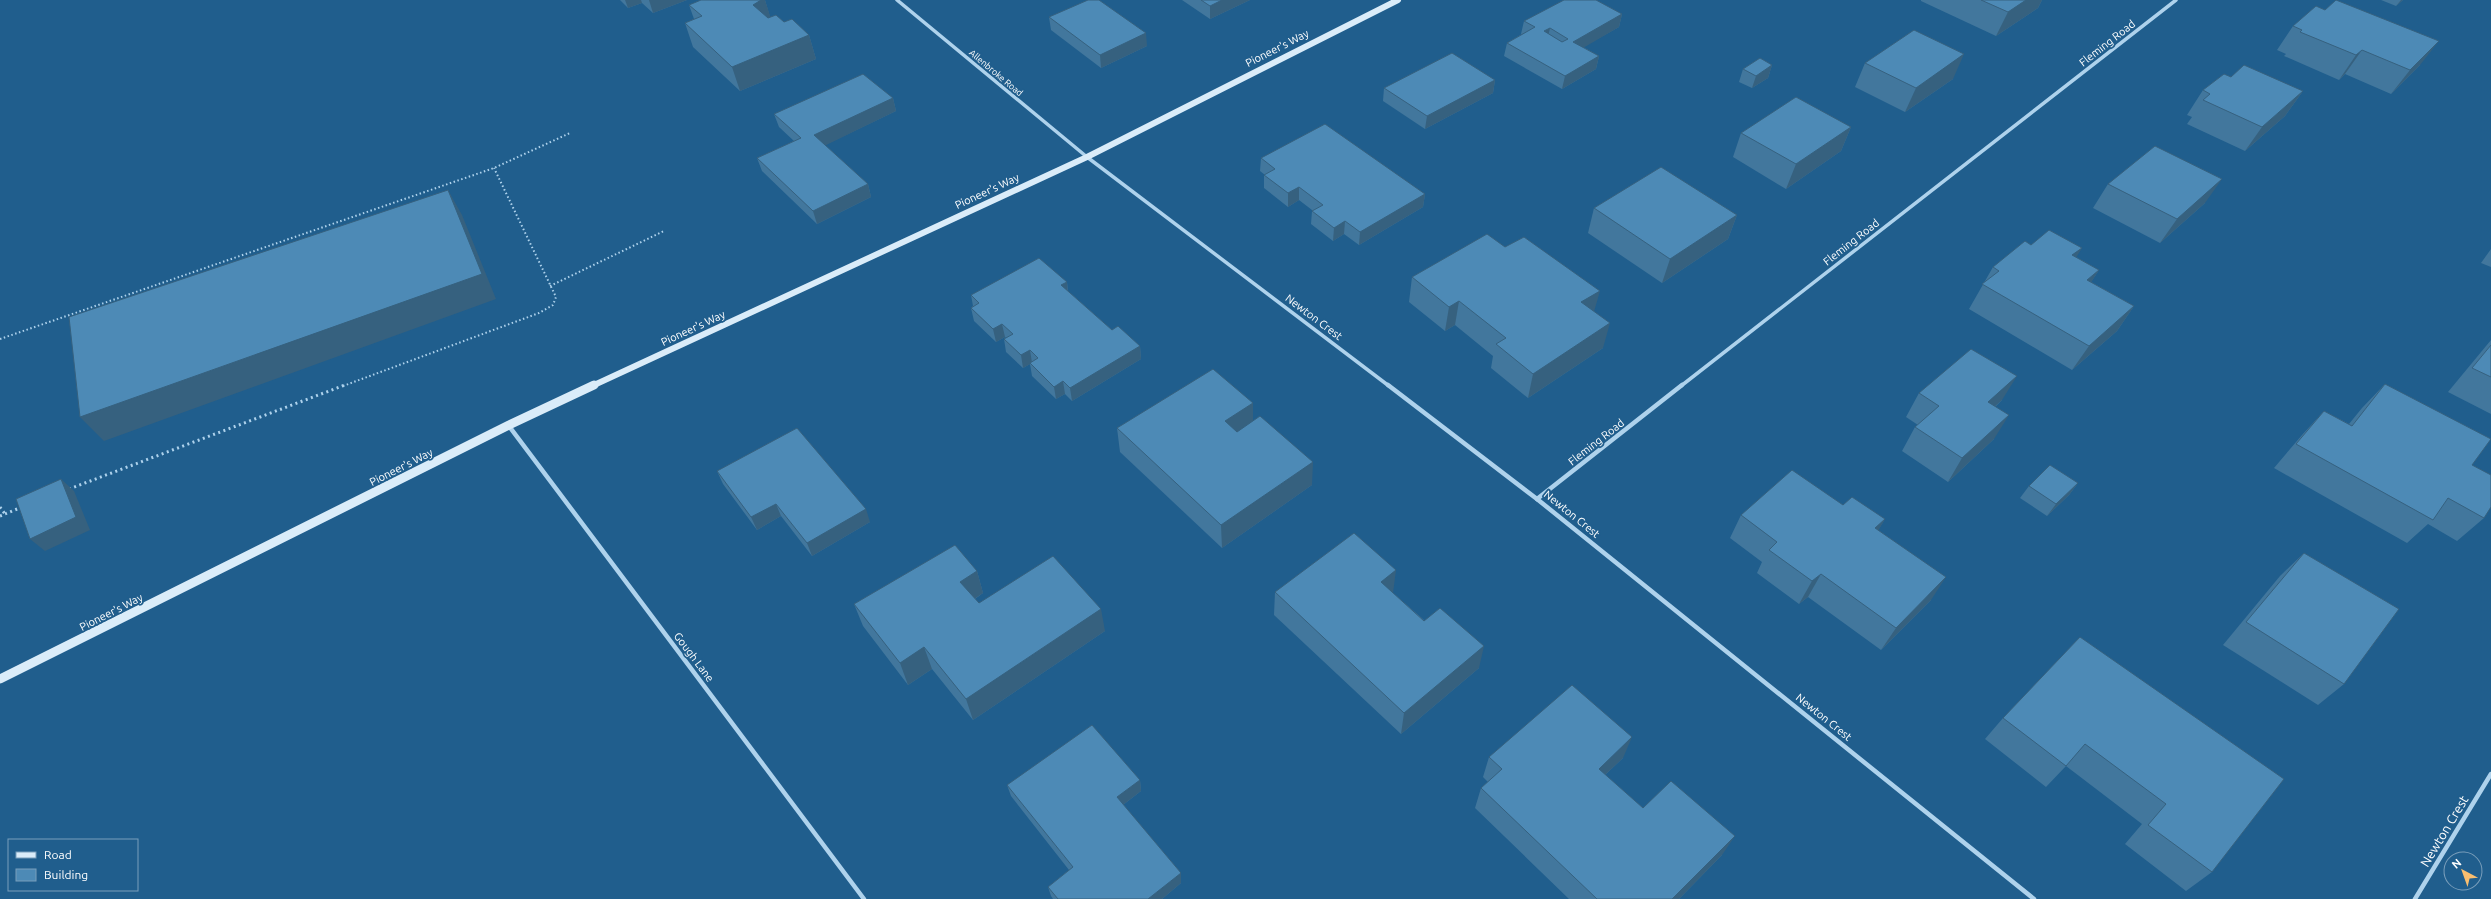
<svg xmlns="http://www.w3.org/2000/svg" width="2491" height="899" font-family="Ubuntu,sans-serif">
<rect width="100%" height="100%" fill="#205e8d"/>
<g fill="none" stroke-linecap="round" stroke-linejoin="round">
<g stroke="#aed2ec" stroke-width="2" stroke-dasharray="1.5 2.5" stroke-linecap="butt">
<path d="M550,286L664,231"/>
<path d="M0,339L494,168L570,133"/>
<path d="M343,386L539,313L553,305L556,297L494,168"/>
</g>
<g stroke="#aed2ec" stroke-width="3" stroke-dasharray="2 3.5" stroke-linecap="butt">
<path d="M69,489L345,385"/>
<path d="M0,507L5,514"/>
<path d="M0,516L22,507"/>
</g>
<g stroke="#aed2ec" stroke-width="3.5">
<path d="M897,0L1087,157L1389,386"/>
<path d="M1681,386L2176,0"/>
</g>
<g stroke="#aed2ec" stroke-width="4.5">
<path d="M1388,385L1537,499L2034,899"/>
<path d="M509,426L864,899"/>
<path d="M1537,499L1682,385"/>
<path d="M2415,899L2491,774"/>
</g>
<path stroke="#daecf9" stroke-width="6" d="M592,386L1087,157L1398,0"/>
<path stroke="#daecf9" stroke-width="9" d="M0,679L509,425L594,385"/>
</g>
<g fill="#42779d">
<path d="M620,0H687L653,13L642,3L628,8Z"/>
<path d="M701,0H765L770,17L784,22L809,35L816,59L740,91L693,47L685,23L694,19L689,5Z"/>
<path d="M1182,0H1250L1210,19Z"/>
<path d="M1921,0H2042L2038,8L1996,36L1921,1Z"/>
<path d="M2381,0H2403L2396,6Z"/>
<path d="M1622,14L1619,27L1583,47L1599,56L1596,69L1562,89L1504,56L1507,43L1522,34H1521L1524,21Z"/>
<path d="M1049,17L1147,46L1101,68L1051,30Z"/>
<path d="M2293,26L2420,65L2391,94L2345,74L2339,80L2284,56L2286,54L2277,50Z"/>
<path d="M1865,63L1953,79L1905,112L1855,87Z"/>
<path d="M1772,65L1768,78L1752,88L1739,82L1743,69Z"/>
<path d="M2231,77L2303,91L2285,116L2245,151L2187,124L2192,117L2187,115L2203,90Z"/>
<path d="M1495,80L1493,93L1425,129L1383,101L1384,88Z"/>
<path d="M893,98L896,111L825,145L868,184L871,197L817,224L762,171L757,158L794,141L779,127L774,114Z"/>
<path d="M1851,127L1841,151L1786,189L1733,157L1741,133Z"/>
<path d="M1261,158L1425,194L1423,207L1359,245L1344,234L1333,241L1311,224L1312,211V210L1299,200L1288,207L1264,188V175H1265L1260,171Z"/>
<path d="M2108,184L2205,203L2160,243L2093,208Z"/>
<path d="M1594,208L1737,215L1728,239L1662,283L1588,233Z"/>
<path d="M2031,245L2076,257L2099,270L2091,282L2134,306L2117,331L2072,370L1969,309L1993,267Z"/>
<path d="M2491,249V267L2481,263Z"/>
<path d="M1412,277L1594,312L1603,348L1528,398L1491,368L1493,356L1455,325L1445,331L1409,302Z"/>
<path d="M1067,282L1068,291L1112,330L1140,346L1141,359L1072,401L1065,394L1056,399L1032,376L1030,364L1023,368L1006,352L1004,339L1006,338L1005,337L996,342L974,321L971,308L973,306L971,295Z"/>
<path d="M2491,340V414L2448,392Z"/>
<path d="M2385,384L2472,465L2484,518L2457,541L2428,524L2407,543L2274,468L2302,435L2324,411L2349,424L2362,408Z"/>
<path d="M1919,393L2002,400L1995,407L1994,439L1948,482L1902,451L1915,427L1918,425L1906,417Z"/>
<path d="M1253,403V421L1312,485L1222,548L1120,452L1117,428Z"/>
<path d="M717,471L870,522L812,556L781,516L757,530L723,484Z"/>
<path d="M2078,483L2069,495L2047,516L2020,498L2029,486Z"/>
<path d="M1843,505L1885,519L1878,530L1931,600L1881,650L1808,597L1799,604L1757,573L1762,562L1730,538L1741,515Z"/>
<path d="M2304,553L2344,684L2318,705L2223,645L2280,576Z"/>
<path d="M977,571L983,593L975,599L979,603L1105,631L973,720L932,669L908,685L863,626L854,604Z"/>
<path d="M1275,592L1393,593L1479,668L1401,734L1274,615Z"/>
<path d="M2080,637L2212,872L2186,891L2125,844L2142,824L2066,766L2046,787L1985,739L2003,718Z"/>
<path d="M1489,757L1623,758L1605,775L1643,808L1722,855L1679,899H1569L1475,808L1481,788L1488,782L1483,777Z"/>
<path d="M1140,780L1141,791L1123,805L1181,873V883L1162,899H1053L1051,896L1048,887L1069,870L1011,796L1007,785Z"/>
</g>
<g fill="#36617f">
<path d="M625,0H641L642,3L628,8Z"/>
<path d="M649,0H687L653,13Z"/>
<path d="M761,0H765L772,22L753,5Z"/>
<path d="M1222,0H1250L1210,19V6Z"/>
<path d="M2026,0H2042L2038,8L1996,36L2008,12Z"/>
<path d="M2401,0H2403L2396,6Z"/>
<path d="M1622,14L1619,27L1571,55L1573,42Z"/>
<path d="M1550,28L1547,41L1544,31Z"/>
<path d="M1146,33L1147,46L1101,68L1100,55Z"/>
<path d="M809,35L816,59L740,91L732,67Z"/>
<path d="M2439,41L2420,65L2391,94L2410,70Z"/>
<path d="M2362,50L2345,74L2339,80L2356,55Z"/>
<path d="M1964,54L1953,79L1905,112L1916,88Z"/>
<path d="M1599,56L1596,69L1562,89L1565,76Z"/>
<path d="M1772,65L1768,78L1752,88L1756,76Z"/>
<path d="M1495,80L1493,93L1425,129L1427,116Z"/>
<path d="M2303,91L2285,116L2245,151L2262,127Z"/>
<path d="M893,98L896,111L818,149L814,135Z"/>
<path d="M1851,127L1841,151L1786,189L1796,164Z"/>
<path d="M2222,179L2205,203L2160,243L2177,219Z"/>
<path d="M868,184L871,197L817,224L813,211Z"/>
<path d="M1299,187V200L1288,207V193Z"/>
<path d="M448,190L462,215L496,299L104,441L80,417Z"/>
<path d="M1425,194L1423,207L1359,245L1360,232Z"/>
<path d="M1737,215L1728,239L1662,283L1670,259Z"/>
<path d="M1345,221L1344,234L1333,241L1334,228Z"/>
<path d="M2082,248L2067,272L2072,255Z"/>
<path d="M2099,270L2083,295L2087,280Z"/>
<path d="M1067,282L1068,295L1061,285Z"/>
<path d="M1600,291L1593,315L1581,302Z"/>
<path d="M1459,301L1455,325L1445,331L1449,307Z"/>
<path d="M2134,306L2117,331L2072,370L2089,346Z"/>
<path d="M1610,323L1603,348L1528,398L1533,374Z"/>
<path d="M1002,324L1005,337L996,342L993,329Z"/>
<path d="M1140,346L1141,359L1072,401L1070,388Z"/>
<path d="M1030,350L1032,363L1023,368L1021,355Z"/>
<path d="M2017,376L2002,400L1973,426L1988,402Z"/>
<path d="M1063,381L1065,394L1056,399L1054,387Z"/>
<path d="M1253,403V427L1226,445L1225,421Z"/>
<path d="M2009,415L1994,439L1948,482L1962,458Z"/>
<path d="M1313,462L1312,485L1222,548L1221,525Z"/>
<path d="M61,479L74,491L90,530L45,551L30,539Z"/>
<path d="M2078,483L2069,495L2047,516L2056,504Z"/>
<path d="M776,504L781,516L757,530L751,517Z"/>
<path d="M866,509L870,522L812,556L807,543Z"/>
<path d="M1885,519L1871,543L1875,528Z"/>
<path d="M1396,570L1393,593L1381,582Z"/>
<path d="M977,571L983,593L967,604L960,582Z"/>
<path d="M1821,574L1808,597L1799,604L1812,581Z"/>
<path d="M1946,577L1931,600L1881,650L1896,628Z"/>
<path d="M1101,609L1105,631L973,720L966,699Z"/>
<path d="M1484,646L1479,668L1401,734L1404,713Z"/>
<path d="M924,647L932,669L908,685L900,663Z"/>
<path d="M1632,737L1623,758L1590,789L1599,769Z"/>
<path d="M1140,780L1141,791L1119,808L1117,797Z"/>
<path d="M1735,836L1722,855L1679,899H1672Z"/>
<path d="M1181,873V883L1162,899H1148Z"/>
</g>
<g fill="#4d8ab6" stroke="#36617f" fill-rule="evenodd">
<path d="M701,0H761L753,5L768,18L776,15L784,22L792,19L809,35L732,67L685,23L702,16L689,5Z"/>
<path d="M1088,0H1099L1146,33L1100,55L1049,17Z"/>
<path d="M1201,0H1222L1210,6Z"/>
<path d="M1564,0H1596L1622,14L1573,42L1599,56L1565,76L1507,43L1535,27L1524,21ZM1550,28L1568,39L1562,42L1544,31Z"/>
<path d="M1981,0H2026L2008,12Z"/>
<path d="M2336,0L2439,41L2410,70L2362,50L2356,55L2300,32L2302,30L2293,26L2316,6L2325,10Z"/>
<path d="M1914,30L1964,54L1916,88L1865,63Z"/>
<path d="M1452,53L1495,80L1427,116L1384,88Z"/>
<path d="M1760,58L1772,65L1756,76L1743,69Z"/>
<path d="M2244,65L2303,91L2262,127L2203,100L2210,94L2203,90L2224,74L2231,77Z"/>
<path d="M863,74L893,98L814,135L868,184L813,211L757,158L801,138L774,114Z"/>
<path d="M1796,97L1851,127L1796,164L1741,133Z"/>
<path d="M1325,124L1425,194L1360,232L1345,221L1334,228L1312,211L1323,205L1299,187L1288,193L1264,175L1275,169L1261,158Z"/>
<path d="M2155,146L2222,179L2177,219L2108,184Z"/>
<path d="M1661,167L1737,215L1670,259L1594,208Z"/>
<path d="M448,190L482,274L80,417L69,317Z"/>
<path d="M2049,230L2082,248L2072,255L2099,270L2087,280L2134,306L2089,346L1982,284L1999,271L1993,267L2025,241L2031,245Z"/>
<path d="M1487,234L1505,247L1524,237L1600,291L1581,302L1610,323L1533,374L1496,344L1506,338L1459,301L1449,307L1412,277Z"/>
<path d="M1039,258L1067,282L1061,285L1112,330L1118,326L1140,346L1070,388L1063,381L1054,387L1030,363L1038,358L1030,350L1021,355L1004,339L1013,334L1002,324L993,329L971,308L979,303L971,295Z"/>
<path d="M2491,345V377L2472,368Z"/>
<path d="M1971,349L2017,376L1988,402L2009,415L1962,458L1915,427L1939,406L1919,393Z"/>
<path d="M1213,369L1253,403L1225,421L1237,432L1260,416L1313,462L1221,525L1117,428Z"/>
<path d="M2385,384L2491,439L2472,465L2491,475V507L2484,518L2448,498L2433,520L2296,444L2324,411L2352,426Z"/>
<path d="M797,428L866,509L807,543L776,504L751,517L717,471Z"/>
<path d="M2050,465L2078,483L2056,504L2029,486Z"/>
<path d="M1792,470L1843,505L1852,497L1885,519L1875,528L1946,577L1896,628L1821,574L1812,581L1769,550L1777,542L1741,515Z"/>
<path d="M61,479L76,517L30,539L16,499Z"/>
<path d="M1354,533L1396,570L1381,582L1424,621L1440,608L1484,646L1404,713L1275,592Z"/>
<path d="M955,545L977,571L960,582L979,603L1053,556L1101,609L966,699L924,647L900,663L854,604Z"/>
<path d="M2304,553L2399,609L2344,684L2246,622Z"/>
<path d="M2080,637L2284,779L2212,872L2148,825L2166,804L2085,744L2066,766L2003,718Z"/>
<path d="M1572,685L1632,737L1599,769L1643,808L1671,781L1735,836L1672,899H1597L1481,788L1502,769L1489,757Z"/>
<path d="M1092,725L1140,780L1117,797L1181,873L1148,899H1058L1048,887L1073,867L1007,785Z"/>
</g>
<g text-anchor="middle" stroke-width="3.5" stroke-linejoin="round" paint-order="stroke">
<g font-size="9" fill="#fff" stroke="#205e8d">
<text transform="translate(996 73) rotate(40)" y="3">Allenbroke Road</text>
</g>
<g font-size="11" fill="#fff" stroke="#205e8d">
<text transform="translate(2107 43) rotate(-38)" y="4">Fleming Road</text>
<text transform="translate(1277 48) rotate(-27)" y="4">Pioneer's Way</text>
<text transform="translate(987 191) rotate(-25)" y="4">Pioneer's Way</text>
<text transform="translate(1851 242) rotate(-38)" y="4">Fleming Road</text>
<text transform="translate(1314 317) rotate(37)" y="4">Newton Crest</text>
<text transform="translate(693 328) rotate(-25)" y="4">Pioneer's Way</text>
<text transform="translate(1596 442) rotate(-38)" y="4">Fleming Road</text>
<text transform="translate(401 467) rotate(-27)" y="4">Pioneer's Way</text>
<text transform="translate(1572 514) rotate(39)" y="4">Newton Crest</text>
<text transform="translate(111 612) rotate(-27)" y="4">Pioneer's Way</text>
<text transform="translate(694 657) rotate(53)" y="4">Gough Lane</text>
<text transform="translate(1824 717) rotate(39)" y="4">Newton Crest</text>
</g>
<g font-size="13" fill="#fff" stroke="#205e8d">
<text transform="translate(2444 831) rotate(-59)" y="5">Newton Crest</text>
</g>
</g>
<rect x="8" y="839" width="130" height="52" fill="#205e8d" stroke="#799ebb"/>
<rect x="16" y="852" width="20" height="6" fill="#daecf9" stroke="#799ebb"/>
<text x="44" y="859" font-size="12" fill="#ffffff">Road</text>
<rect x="16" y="869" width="20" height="12" fill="#4d8ab6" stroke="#799ebb"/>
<text x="44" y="879" font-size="12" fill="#ffffff">Building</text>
<g transform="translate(2463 871) rotate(319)"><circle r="19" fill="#205e8d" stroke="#799ebb"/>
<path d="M0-3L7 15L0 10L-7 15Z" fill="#f9be6f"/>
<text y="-6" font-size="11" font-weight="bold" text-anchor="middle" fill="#ffffff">N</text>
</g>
</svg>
